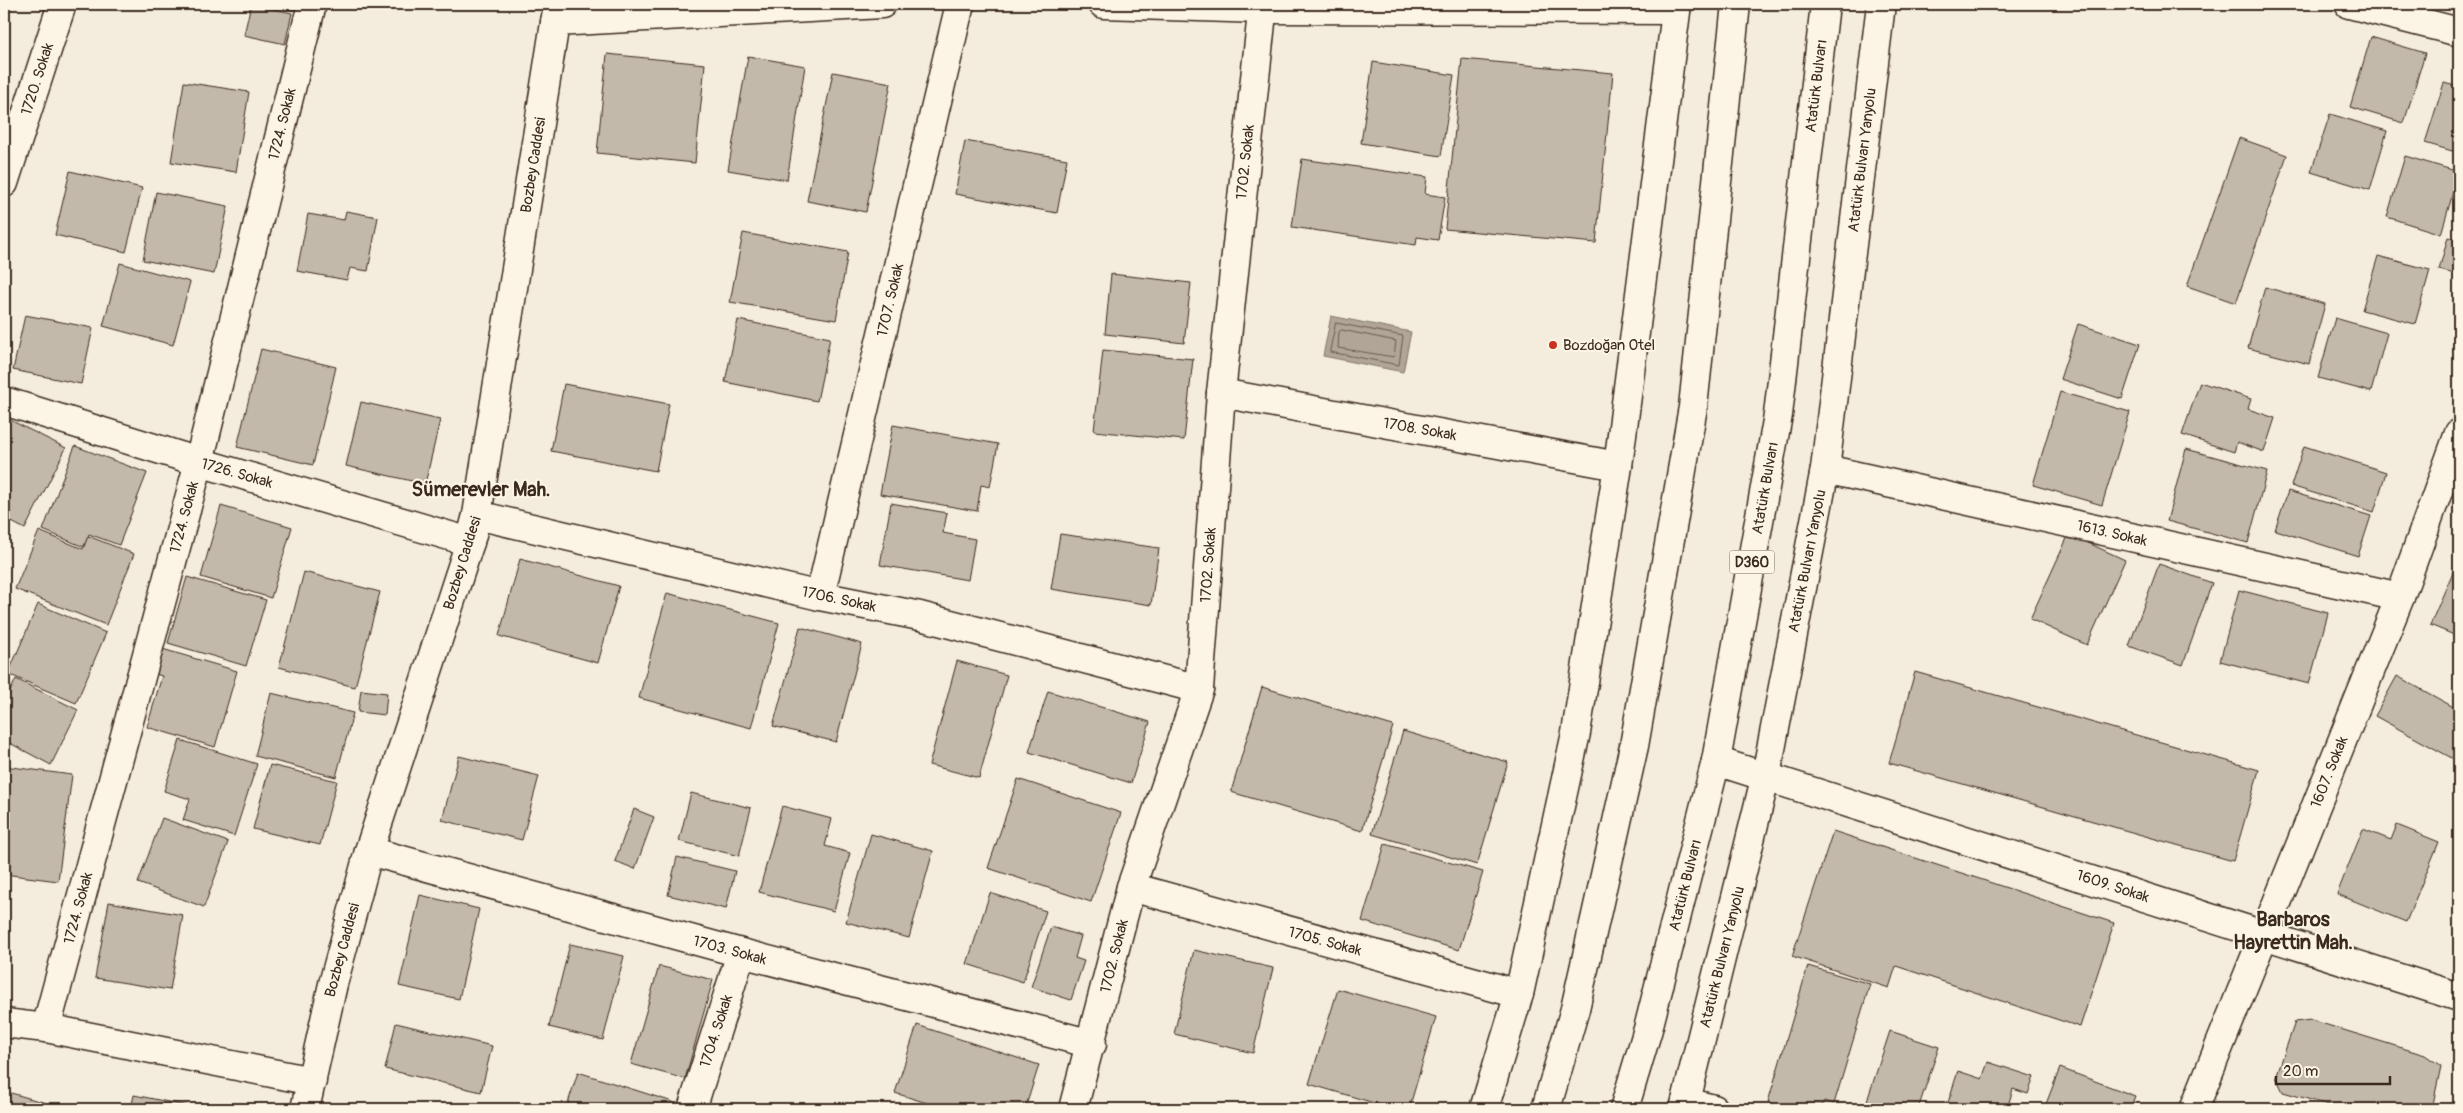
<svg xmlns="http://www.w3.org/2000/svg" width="2463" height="1113" font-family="Pangolin,sans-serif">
<rect width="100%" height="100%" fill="#f4eddd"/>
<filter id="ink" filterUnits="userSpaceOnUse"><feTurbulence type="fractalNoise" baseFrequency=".02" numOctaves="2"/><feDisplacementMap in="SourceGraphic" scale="10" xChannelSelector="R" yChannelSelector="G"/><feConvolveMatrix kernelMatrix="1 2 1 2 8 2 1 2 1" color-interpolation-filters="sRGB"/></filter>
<g filter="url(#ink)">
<path fill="#b0a596" stroke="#817466" d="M1331,316L1411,332L1403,372L1323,356Z"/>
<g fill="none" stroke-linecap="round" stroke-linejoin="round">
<g stroke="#6a5b4e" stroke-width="1">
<path d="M1336,323L1403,336L1399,365L1330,352Z"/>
<path d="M1342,330L1396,341L1394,357L1338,348L1339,332Z"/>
</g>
</g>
<g fill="#c3b9aa" stroke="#3b2a1e">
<path d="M251,4L292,13L285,44L244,35Z"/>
<path d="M268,4H295L293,10Z"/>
<path d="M2371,37L2425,53L2404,123L2350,107Z"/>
<path d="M607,54L705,64L695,163L597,153Z"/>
<path d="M748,56L805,66L787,180L728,170Z"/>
<path d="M1462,59L1613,73L1596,243L1445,229Z"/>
<path d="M1373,62L1454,75L1441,156L1361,143Z"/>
<path d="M833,72L891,83L866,212L807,201Z"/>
<path d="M184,82L249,92L236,172L171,162Z"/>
<path d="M2444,83L2459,87V153L2425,143Z"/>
<path d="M2330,114L2387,131L2370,190L2311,172Z"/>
<path d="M2239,138L2287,155L2236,303L2187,286Z"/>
<path d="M965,141L1067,159L1057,213L955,194Z"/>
<path d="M2405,156L2459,172L2441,234L2387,217Z"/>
<path d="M1302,159L1427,177L1425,194L1445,197L1438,240L1417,237L1416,245L1292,227Z"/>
<path d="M70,171L142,188L126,252L55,235Z"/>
<path d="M156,192L228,206L214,274L143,260Z"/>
<path d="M346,211L378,217L368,271L350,268L347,280L297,271L308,214L344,220Z"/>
<path d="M743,233L848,252L836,320L730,302Z"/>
<path d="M2448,237L2459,240V275L2439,270Z"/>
<path d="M2378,256L2430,270L2415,324L2362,310Z"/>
<path d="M120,263L190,282L173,345L103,326Z"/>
<path d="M1111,274L1191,283L1184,343L1105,334Z"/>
<path d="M2265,287L2325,304L2309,364L2248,348Z"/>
<path d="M25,315L93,328L81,384L13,370Z"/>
<path d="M2335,318L2387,333L2371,392L2318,378Z"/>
<path d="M738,320L830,338L817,401L725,382Z"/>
<path d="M2078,324L2140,344L2122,399L2060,379Z"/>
<path d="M261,349L336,367L313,465L237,447Z"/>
<path d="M1103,350L1193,359L1184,440L1094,431Z"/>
<path d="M2200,382L2251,399L2248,409L2275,418L2264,452L2237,442L2234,452L2182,435Z"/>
<path d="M564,384L669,404L656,471L551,451Z"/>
<path d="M2060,392L2130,412L2102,505L2033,485Z"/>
<path d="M361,402L440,420L425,484L346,466Z"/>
<path d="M10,420L66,448L25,529L4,518V433Z"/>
<path d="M893,425L998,444L990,487L981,485L977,511L880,494Z"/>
<path d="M75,446L147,473L119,545L89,534L84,547L43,530Z"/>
<path d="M2304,446L2386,472L2374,512L2291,486Z"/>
<path d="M2186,449L2267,471L2248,543L2167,521Z"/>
<path d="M2288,491L2371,516L2358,556L2275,530Z"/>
<path d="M891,503L947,513L943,533L975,539L968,580L880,565Z"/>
<path d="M221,506L292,527L271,598L201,577Z"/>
<path d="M39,531L83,549L88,536L134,554L106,625L15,589Z"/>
<path d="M1060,534L1159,548L1151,605L1051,589Z"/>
<path d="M2069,534L2125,560L2087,645L2030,619Z"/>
<path d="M2459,558V637L2430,625Z"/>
<path d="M520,559L619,586L598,663L499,636Z"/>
<path d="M2159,564L2212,583L2183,665L2129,646Z"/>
<path d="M304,572L380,592L355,687L279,667Z"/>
<path d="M187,577L266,600L246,666L168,643Z"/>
<path d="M2239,590L2328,613L2309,684L2220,661Z"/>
<path d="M667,593L779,623L751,728L639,698Z"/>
<path d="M38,604L106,633L76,703L8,674Z"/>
<path d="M800,627L862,644L836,742L773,726Z"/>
<path d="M159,648L237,671L215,747L147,727L162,676L152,673Z"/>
<path d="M957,661L1007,675L979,778L929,765Z"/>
<path d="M1915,672L2259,770L2233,861L1889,763Z"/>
<path d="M2397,676L2459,710V762L2375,716Z"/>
<path d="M16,679L78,710L51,765L4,740V704Z"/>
<path d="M1262,687L1393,726L1362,831L1231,792Z"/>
<path d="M361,690L387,693L385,715L358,712Z"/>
<path d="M1048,691L1150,722L1131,783L1029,752Z"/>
<path d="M271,693L353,713L336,777L255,756Z"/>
<path d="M1403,731L1508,762L1477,865L1372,834Z"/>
<path d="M180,740L257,764L234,836L183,820L190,799L164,791Z"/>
<path d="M459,756L539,776L522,840L442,820Z"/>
<path d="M270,765L337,781L320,845L253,829Z"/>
<path d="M4,766L72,775L58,881L4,874Z"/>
<path d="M1018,779L1121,813L1091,902L988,868Z"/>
<path d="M691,793L751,808L739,856L679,841Z"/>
<path d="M782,806L832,819L825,846L850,853L834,911L759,892Z"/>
<path d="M634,809L654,817L635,869L615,861Z"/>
<path d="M162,818L228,842L204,907L138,883Z"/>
<path d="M2397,825L2439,842L2406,922L2337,894L2363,829L2391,840Z"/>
<path d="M1833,831L2114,923L2080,1027L1896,966L1889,988L1792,956Z"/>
<path d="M871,834L933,851L909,938L846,922Z"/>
<path d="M1385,844L1483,872L1459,950L1362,921Z"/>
<path d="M677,857L735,871L726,909L668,895Z"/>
<path d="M990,893L1046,911L1023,982L967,964Z"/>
<path d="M420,895L479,909L459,999L399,986Z"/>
<path d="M109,902L183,915L170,990L95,978Z"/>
<path d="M1051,927L1081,936L1075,958L1084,961L1071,1000L1031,987Z"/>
<path d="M570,944L624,956L603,1040L549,1027Z"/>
<path d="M1194,950L1273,968L1253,1053L1174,1034Z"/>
<path d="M659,966L713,980L685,1079L631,1064Z"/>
<path d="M1808,966L1870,984L1834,1104L1824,1101L1821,1109H1793L1768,1102Z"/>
<path d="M1338,989L1436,1017L1409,1109H1395L1309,1084Z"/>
<path d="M2311,1020L2425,1055L2441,1066L2432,1109H2343L2283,1092L2276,1077L2295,1022Z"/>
<path d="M396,1023L492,1046L481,1092L385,1069Z"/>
<path d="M917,1025L1039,1065L1025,1109H946L895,1093Z"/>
<path d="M1890,1031L1939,1047L1918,1109H1873L1865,1107Z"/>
<path d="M1988,1062L2034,1077L2028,1094L2013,1089L2007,1109H1946L1958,1071L1982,1079Z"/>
<path d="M2060,1068L2135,1096L2130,1109H2044Z"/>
<path d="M578,1072L673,1102L671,1109H566Z"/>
<path d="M4,1091L67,1109H4Z"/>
<path d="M134,1095L203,1109H131Z"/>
</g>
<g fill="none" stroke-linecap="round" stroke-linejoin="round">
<defs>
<g id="minor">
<path d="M1103,4L1262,9L1676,10"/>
<path d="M2349,4L2459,32"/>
<path d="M555,22L882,4"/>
<path d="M4,183L62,4"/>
<path d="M1221,393L1618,466"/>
<path d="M4,401L199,462L470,542"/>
<path d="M1825,469L2400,597"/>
<path d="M477,515L820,596L920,616L1199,689"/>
<path d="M820,596L960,4"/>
<path d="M1716,761L2459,997"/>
<path d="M369,851L741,953L1092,1044"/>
<path d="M1131,887L1519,994"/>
<path d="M4,1023L46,1028L312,1081"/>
<path d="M46,1028L199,462L312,4"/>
<path d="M1686,1102L1714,1109"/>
<path d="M305,1109L333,984L369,851L470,542L477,515L558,4"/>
<path d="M692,1109L741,953"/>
<path d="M1073,1109L1131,887L1199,689L1221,393L1263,4"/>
<path d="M1484,1109L1519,994L1576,733L1618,466L1677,4"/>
<path d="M1684,1109L1766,775L1825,469L1881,4"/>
<path d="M2194,1109L2400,597L2459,433"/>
</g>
<g id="highway">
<path d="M1546,1109L1575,1009L1634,746L1693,407L1736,4"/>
<path d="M1624,1109L1648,1029L1716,761L1778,415L1825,4"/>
</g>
</defs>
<use href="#minor" stroke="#3b2a1e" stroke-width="31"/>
<use href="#highway" stroke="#3b2a1e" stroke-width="31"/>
<use href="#minor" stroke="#fcf5e5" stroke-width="28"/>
<use href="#highway" stroke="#fcf5e5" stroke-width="28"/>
</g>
</g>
<circle fill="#c8321e" stroke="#fcf5e5" stroke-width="2" cx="1553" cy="345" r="5"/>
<g text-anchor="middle" stroke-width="4" stroke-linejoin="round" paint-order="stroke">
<rect fill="#fcf5e5" stroke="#75675a" stroke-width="1" x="1729.5" y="550.5" width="45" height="23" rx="4"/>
<g font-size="14" font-weight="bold" fill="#3b2a1e">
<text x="1752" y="567">D360</text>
</g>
<g font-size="15" fill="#3b2a1e" stroke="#fcf5e5">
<text transform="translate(37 79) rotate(-72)" y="5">1720. Sokak</text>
<text transform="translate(1816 86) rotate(-83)" y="5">Atatürk Bulvarı</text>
<text transform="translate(282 124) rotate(-76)" y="5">1724. Sokak</text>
<text transform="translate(1862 160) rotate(-83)" y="5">Atatürk Bulvarı Yanyolu</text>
<text transform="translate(1245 162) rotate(-84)" y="5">1702. Sokak</text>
<text transform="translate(533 165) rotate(-81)" y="5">Bozbey Caddesi</text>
<text transform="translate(890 300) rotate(-77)" y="5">1707. Sokak</text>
<text transform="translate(1420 429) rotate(10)" y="5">1708. Sokak</text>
<text transform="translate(237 473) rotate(16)" y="5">1726. Sokak</text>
<text transform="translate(1765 488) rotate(-80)" y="5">Atatürk Bulvarı</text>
<text transform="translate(184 517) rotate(-75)" y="5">1724. Sokak</text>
<text transform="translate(2112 533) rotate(13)" y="5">1613. Sokak</text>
<text transform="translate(1807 561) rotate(-79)" y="5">Atatürk Bulvarı Yanyolu</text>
<text transform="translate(462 563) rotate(-73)" y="5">Bozbey Caddesi</text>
<text transform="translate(1208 565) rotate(-86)" y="5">1702. Sokak</text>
<text transform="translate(839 599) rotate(12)" y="5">1706. Sokak</text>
<text transform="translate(2329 772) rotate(-68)" y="5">1607. Sokak</text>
<text transform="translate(1685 885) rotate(-76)" y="5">Atatürk Bulvarı</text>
<text transform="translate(2113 886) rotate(18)" y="5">1609. Sokak</text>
<text transform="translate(78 908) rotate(-75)" y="5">1724. Sokak</text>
<text transform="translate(1325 941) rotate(15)" y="5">1705. Sokak</text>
<text transform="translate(342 950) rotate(-75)" y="5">Bozbey Caddesi</text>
<text transform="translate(730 950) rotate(15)" y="5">1703. Sokak</text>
<text transform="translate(1114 956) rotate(-76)" y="5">1702. Sokak</text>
<text transform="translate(1722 957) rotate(-76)" y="5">Atatürk Bulvarı Yanyolu</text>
<text transform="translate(716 1031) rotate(-72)" y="5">1704. Sokak</text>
</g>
<g font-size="15" fill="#3b2a1e" stroke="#fcf5e5" text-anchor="start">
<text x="1563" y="350">Bozdoğan Otel</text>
</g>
<g font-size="20" font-weight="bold" fill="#3b2a1e" stroke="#fcf5e5">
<text x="481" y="496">Sümerevler Mah.</text>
<text x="2293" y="926">Barbaros<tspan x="2293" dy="23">Hayrettin Mah.</tspan></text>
</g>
</g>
<rect width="2463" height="1113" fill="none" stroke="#fcf5e5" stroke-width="20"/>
<rect x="10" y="10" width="2443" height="1093" fill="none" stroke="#3b2a1e" stroke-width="2" filter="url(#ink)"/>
<path d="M2276 1076v8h114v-8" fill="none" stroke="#3b2a1e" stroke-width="2.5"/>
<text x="2283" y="1076" font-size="15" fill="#3b2a1e" stroke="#fcf5e5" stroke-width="4" paint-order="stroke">20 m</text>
</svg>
